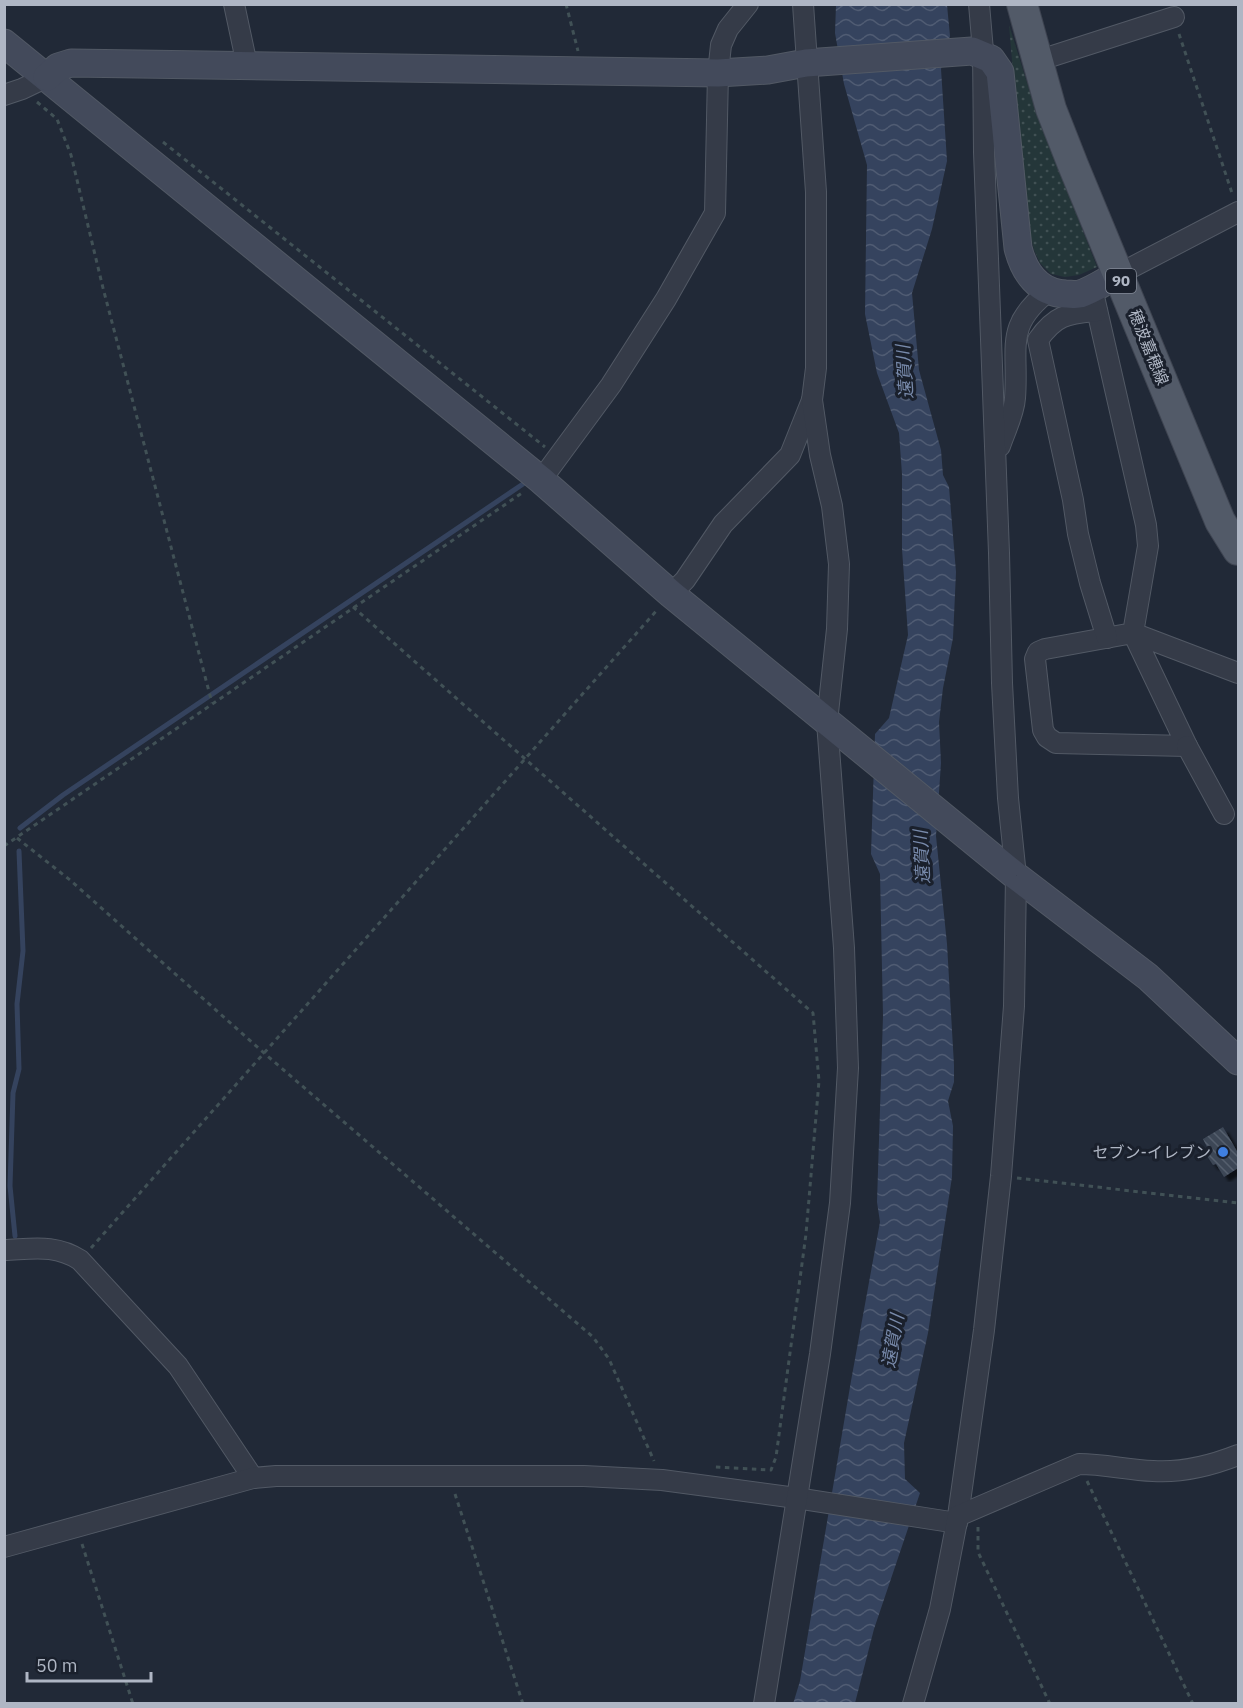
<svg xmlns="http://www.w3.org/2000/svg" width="1243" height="1708" font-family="'IBM Plex Sans','Noto Sans JP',sans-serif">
<defs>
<pattern id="green-dots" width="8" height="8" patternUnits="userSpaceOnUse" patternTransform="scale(1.5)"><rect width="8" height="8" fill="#243639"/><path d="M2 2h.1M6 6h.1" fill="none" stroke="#415154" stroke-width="1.8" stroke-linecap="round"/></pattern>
<pattern id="water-waves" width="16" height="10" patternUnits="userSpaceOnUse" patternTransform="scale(1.5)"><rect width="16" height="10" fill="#35435e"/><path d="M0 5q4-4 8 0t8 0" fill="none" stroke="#505c73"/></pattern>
<pattern id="building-back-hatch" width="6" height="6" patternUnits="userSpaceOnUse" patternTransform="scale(1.5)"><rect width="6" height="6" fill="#3d4757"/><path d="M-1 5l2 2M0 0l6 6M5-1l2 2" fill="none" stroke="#565f6e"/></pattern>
<filter id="shadow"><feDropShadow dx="5" dy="5" stdDeviation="1.5" flood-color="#0009"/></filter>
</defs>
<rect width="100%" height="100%" fill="#212937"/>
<path fill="url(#green-dots)" d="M1009,25L1036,111L1097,267L1079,275L1065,277L1051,274L1040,263L1034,250L1030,234L1023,189Z"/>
<path fill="url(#water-waves)" d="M836,5H947L950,36L941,69L947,161L932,229L912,293L919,370L941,450L943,475L949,487L956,572L953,638L943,688L939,722L941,763L936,836L947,944L954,1065V1082L948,1101L953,1126L952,1177L928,1333L904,1443L905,1479L920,1493L874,1629L855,1703L793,1704L800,1681L851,1381L880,1222L877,1202L883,1016L880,874L871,854L875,734L889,718L908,635L902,549V474L899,433L877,373L865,314L867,165L844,84L835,33Z"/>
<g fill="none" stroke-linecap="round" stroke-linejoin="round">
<g stroke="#35435e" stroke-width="5">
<path d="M20,828L63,795L523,484"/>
<path d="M15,1236L10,1186L13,1093L19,1069L17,1004L23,951L19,851"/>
</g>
</g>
<path fill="url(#building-back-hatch)" filter="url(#shadow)" d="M1223,1127L1238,1153V1168L1224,1177L1216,1164L1213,1165L1205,1153L1209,1151L1203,1139Z"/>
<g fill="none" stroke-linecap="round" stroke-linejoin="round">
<defs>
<g id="street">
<path d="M234,4L247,65"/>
<path d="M1037,61L1174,17"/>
<path d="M4,95L22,89L47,77"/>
<path d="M1119,274L1238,212"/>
<path d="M1092,288L1146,525L1148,546L1133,633L1187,746L1056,743L1047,737L1043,730L1035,659L1038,652L1045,649L1133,633L1238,673"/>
<path d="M1097,311C1068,314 1056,314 1038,340L1073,500L1078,534L1090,583L1107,638"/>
<path d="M1000,446C1005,431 1014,414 1015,398C1019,347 1003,326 1050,290"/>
<path d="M541,480L611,385L666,299L715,213L718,73L721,45L728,29L748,4"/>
<path d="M671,594L685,580L723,524L790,455L812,400"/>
<path d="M1187,746L1224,814"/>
<path d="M4,1250C33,1249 55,1244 80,1260L178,1366L253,1478"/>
<path d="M958,1516L984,1330L1001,1176L1014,1006L1016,876L1008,798L1002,683L999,553L984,152L983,51L979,4"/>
<path d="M4,1547L253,1478L276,1476H584L662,1480L796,1498L957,1523"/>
<path d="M764,1704L820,1354L840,1203L848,1068L844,948L827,722L837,629L839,564L832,506L820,455L812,400L816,368V192L803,4"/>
<path d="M913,1704L940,1609L958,1516L1079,1464C1104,1464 1128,1470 1153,1471C1183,1473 1210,1466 1238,1455"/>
</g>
<g id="secondary">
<path d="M4,43L541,480L671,594L1016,876L1148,977L1238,1061"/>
<path d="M47,77L58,67L71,63L718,73L768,70L806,63L972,51L991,59L1000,72L1018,248C1024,272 1038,293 1066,294C1070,294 1076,295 1080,294C1093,290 1107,280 1119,274"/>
</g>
<path id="primary" d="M1022,4L1051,109L1073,165L1220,521L1238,550"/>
</defs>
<use href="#street" stroke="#525965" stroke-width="22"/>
<use href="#secondary" stroke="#525965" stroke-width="29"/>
<use href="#primary" stroke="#3e4451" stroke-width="32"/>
<g stroke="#415156" stroke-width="3" stroke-dasharray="4.5 4.5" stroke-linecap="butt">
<path d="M566,4L578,51"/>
<path d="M1179,34L1233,196"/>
<path d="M37,102L57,119L71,155L103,288L212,703"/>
<path d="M163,142L545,447"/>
<path d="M353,607L813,1013L819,1081L806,1234L776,1457L771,1470L714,1467"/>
<path d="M17,838L70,880L264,1053L593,1337L609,1359L654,1461"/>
<path d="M4,846L522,493"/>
<path d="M1017,1178L1238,1203"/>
<path d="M91,1248L658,609"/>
<path d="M1087,1481L1193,1704"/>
<path d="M455,1494L523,1704"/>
<path d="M978,1527V1552L1050,1704"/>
<path d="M82,1544L133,1704"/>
</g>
<use href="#street" stroke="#353b48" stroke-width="20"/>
<use href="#secondary" stroke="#434a5b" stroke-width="27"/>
<use href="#primary" stroke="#525a68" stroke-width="30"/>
</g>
<circle fill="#3f7fe0" stroke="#1a202c" stroke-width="2" cx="1223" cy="1152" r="6"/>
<g text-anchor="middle" stroke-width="6" stroke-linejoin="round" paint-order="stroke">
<rect fill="#1a202c" stroke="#828996" stroke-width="1.5" x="1106" y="269" width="30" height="24" rx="4.5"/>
<g font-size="15" font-weight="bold" fill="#afb6c4">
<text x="1121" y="286">90</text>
</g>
<g font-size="16" fill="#afb6c4" stroke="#1a202c">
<text transform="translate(1149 347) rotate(68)" y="6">穂波嘉穂線</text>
</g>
<g font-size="16" fill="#afb6c4" stroke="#1a202c" text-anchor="end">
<text x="1211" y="1158">セブン-イレブン</text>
</g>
<g font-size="18" font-style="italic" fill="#788aab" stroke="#1a202c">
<text transform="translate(905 372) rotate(-94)" y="6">遠賀川</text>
<text transform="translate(922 857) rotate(-93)" y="6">遠賀川</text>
<text transform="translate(893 1341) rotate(-80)" y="6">遠賀川</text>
</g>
</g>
<rect width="1243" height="1708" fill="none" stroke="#afb6c4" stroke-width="12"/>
<path d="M27 1672v9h124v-9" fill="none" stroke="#afb6c4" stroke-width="3"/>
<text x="36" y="1672" font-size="18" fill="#afb6c4" stroke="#1a202c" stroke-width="4.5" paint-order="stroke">50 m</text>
</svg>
